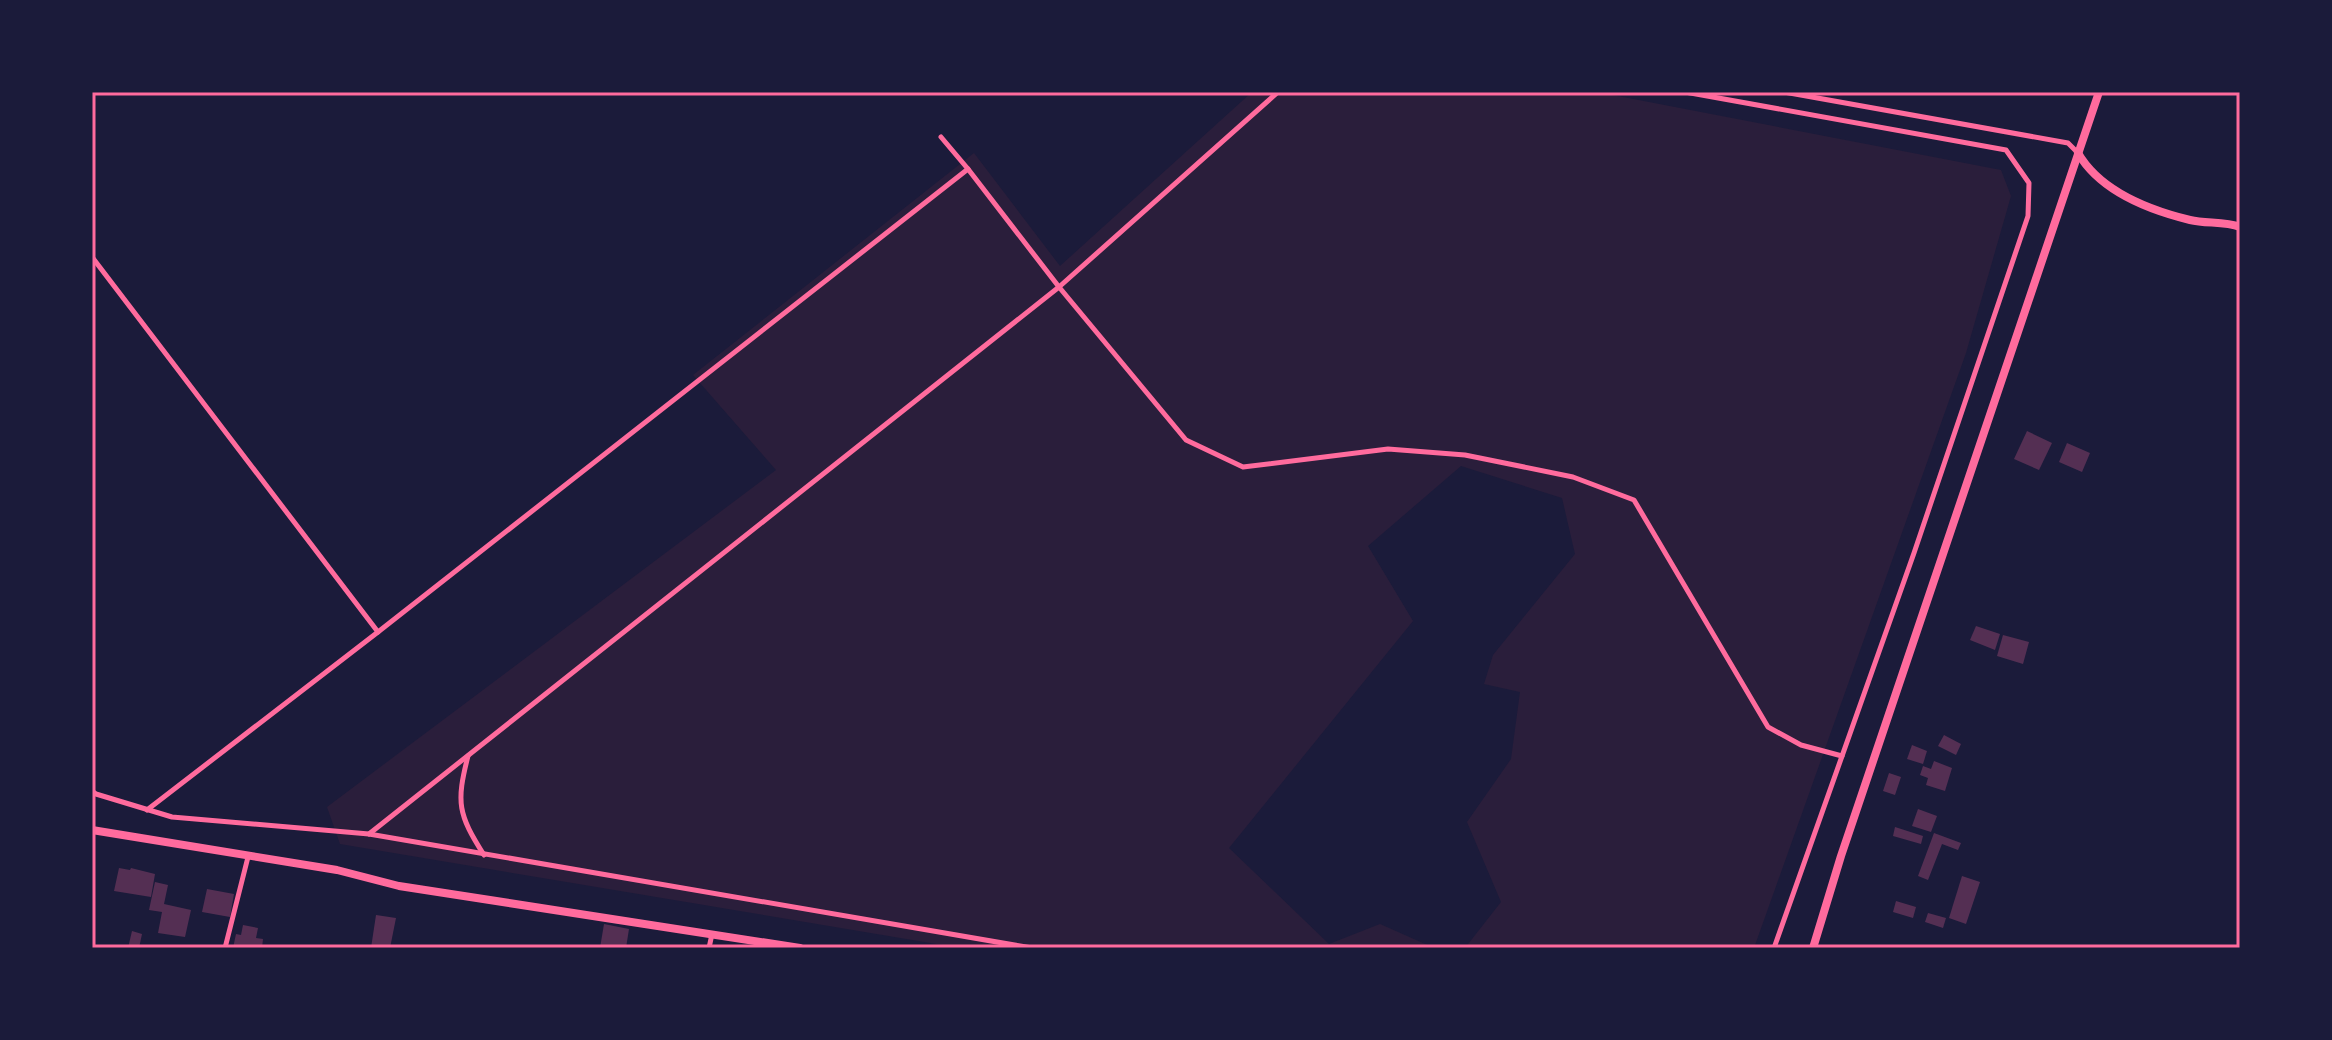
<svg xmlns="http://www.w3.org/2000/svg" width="2332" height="1040" font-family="'DM Sans',sans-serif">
<rect width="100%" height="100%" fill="#1b1b3a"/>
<path fill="#2a1e3b" d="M1252,92H1597L2001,170L2011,196L1966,353L1754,948H1465L1501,902L1467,822L1511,759L1520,692L1484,684L1493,655L1575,554L1562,498L1461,466L1368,546L1413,621L1229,848L1329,944L1380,924L1434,948H960L340,844L327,807L776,470L693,375L974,153L1060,266Z"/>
<g fill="#542f53">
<path d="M2027,431L2052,443L2039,470L2014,459Z"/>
<path d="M2067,443L2090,453L2082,472L2059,462Z"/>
<path d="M1976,626L2000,634L1995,650L1970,640Z"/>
<path d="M2003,635L2029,642L2023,664L1997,656Z"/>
<path d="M1944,735L1961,744L1956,755L1938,746Z"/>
<path d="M1912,745L1927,751L1923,764L1907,759Z"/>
<path d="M1934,761L1952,768L1945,791L1926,785L1928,778L1920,775L1923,766L1931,769Z"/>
<path d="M1889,773L1901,777L1895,795L1883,791Z"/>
<path d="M1918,809L1937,816L1931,832L1912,826Z"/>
<path d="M1895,827L1923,836L1921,844L1893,836Z"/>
<path d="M1934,833L1961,843L1958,850L1942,844L1928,880L1918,876Z"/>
<path d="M119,868L130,870L131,868L155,874L151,897L114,891Z"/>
<path d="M1962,876L1980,882L1966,924L1949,918Z"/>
<path d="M155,882L168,885L164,904L191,910L185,937L158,933L162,912L149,910Z"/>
<path d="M207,889L234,894L230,917L202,912Z"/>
<path d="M1896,901L1916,907L1913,918L1893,912Z"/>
<path d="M1928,913L1946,918L1943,928L1925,922Z"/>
<path d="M376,915L396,918L390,948H371Z"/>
<path d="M604,924L629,929L626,948H600Z"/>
<path d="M243,925L258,928L256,938L263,939L262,948H233L236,934L241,935Z"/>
<path d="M132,931L142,934L139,948H128Z"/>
</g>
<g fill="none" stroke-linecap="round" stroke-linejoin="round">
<g stroke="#ff6b9d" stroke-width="5">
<path d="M1685,92L2006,150L2029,183L2028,216L1914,553L1774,948"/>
<path d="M1784,92L2068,143L2078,153"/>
<path d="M941,137L968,169L1059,287L1186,440L1243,467L1388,449L1465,455L1573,477L1634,500L1768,727L1801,745L1842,756"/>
<path d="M92,257L378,632"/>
<path d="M468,756C456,803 458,814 484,855"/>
<path d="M92,791L96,794L172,817L369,834L1032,948"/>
<path d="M147,810L378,632L968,169"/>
<path d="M369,834L1059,287L1278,92"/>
<path d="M225,948L248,857"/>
<path d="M709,948L712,934"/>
</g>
<g stroke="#ff6b9d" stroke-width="8">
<path d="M2078,153C2100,191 2149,210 2190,220C2206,224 2224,221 2240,227"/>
<path d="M92,830L337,870L399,886L800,948"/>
<path d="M1813,948L1841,856L2099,92"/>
</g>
</g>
<rect width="2332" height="1040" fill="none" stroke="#1b1b3a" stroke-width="188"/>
<rect x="94" y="94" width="2144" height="852" fill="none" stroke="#ff6b9d" stroke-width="3"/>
</svg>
